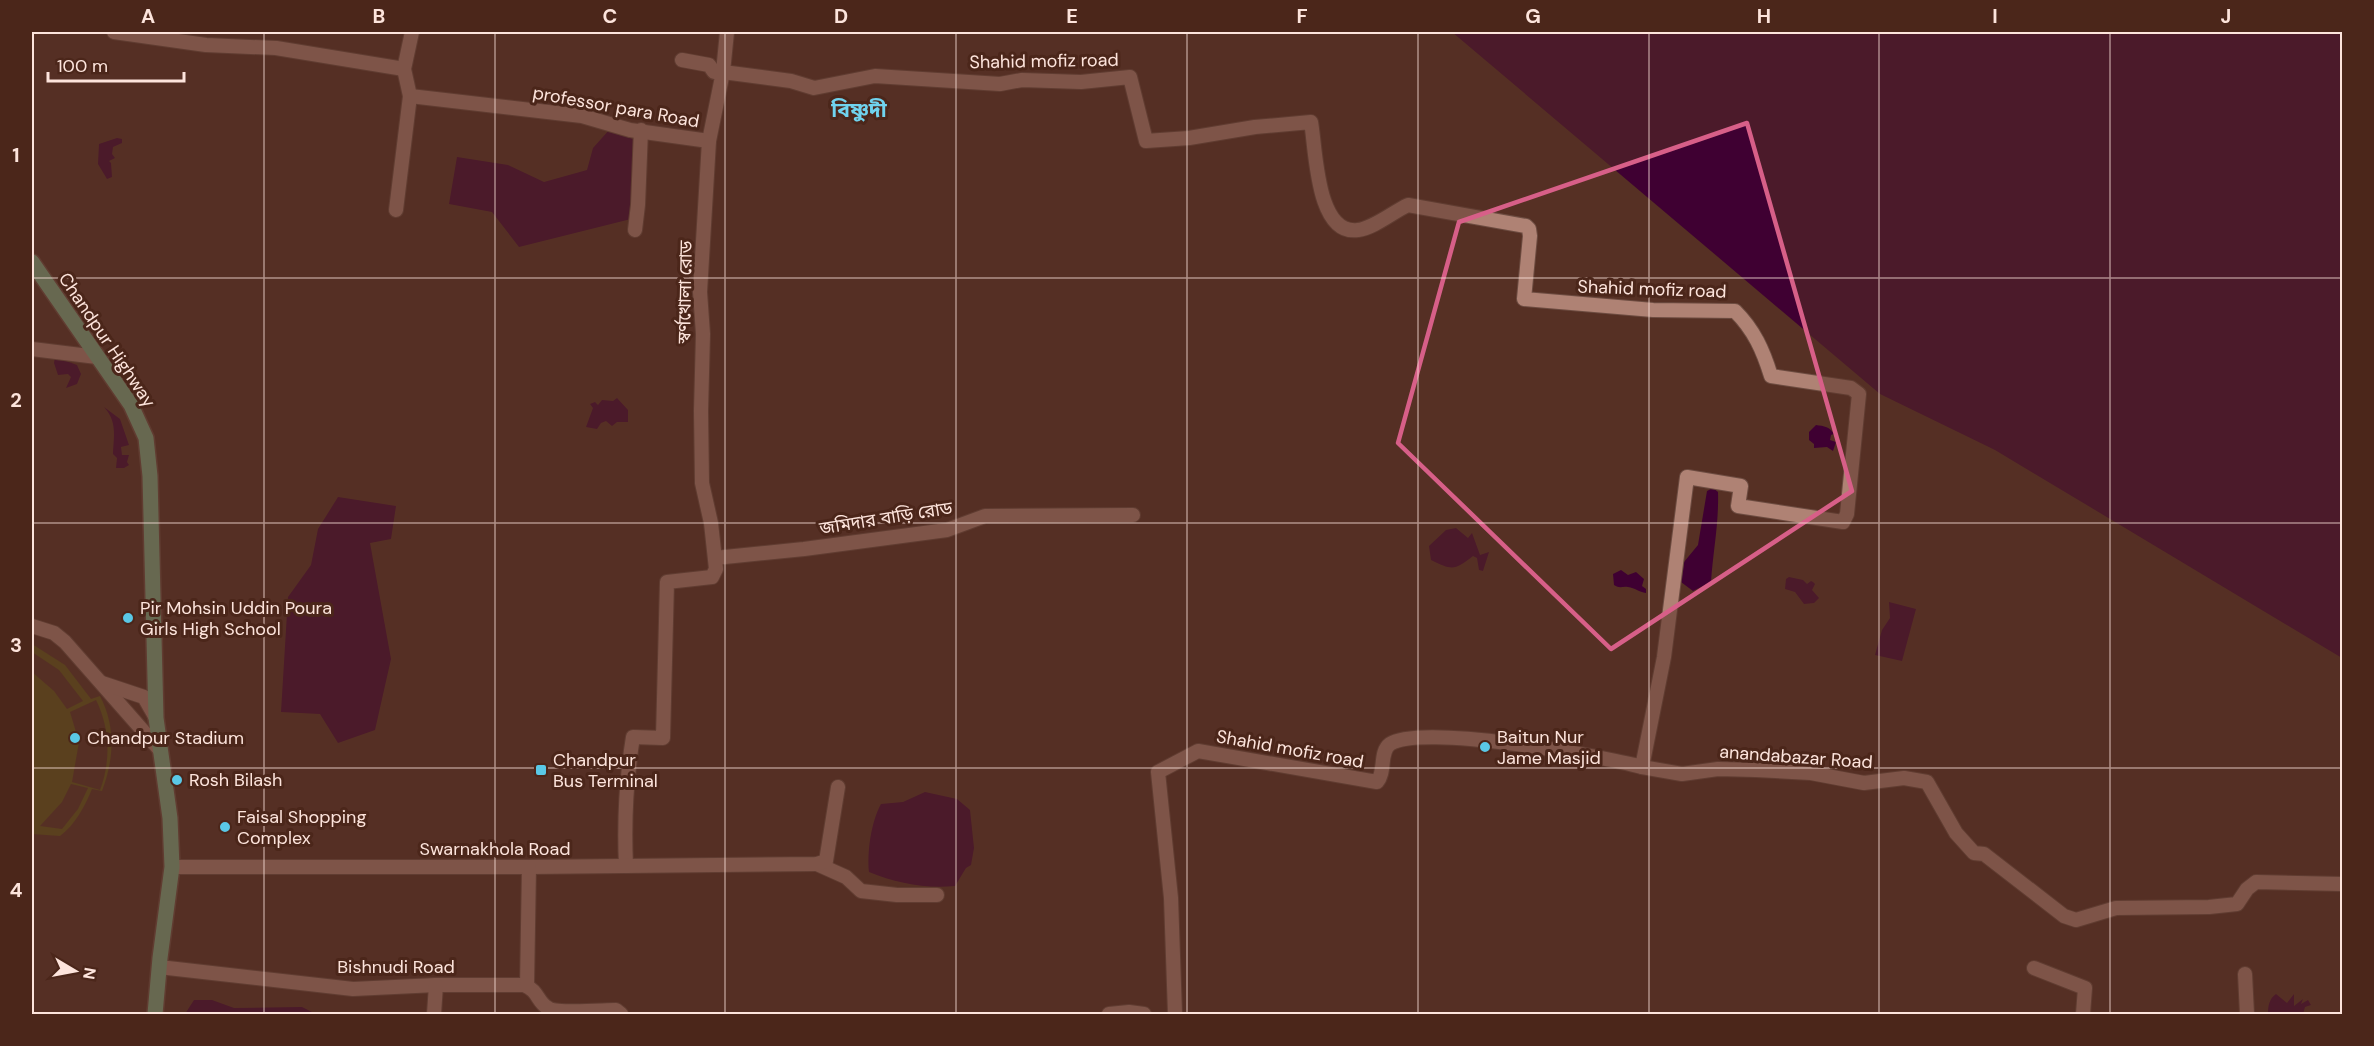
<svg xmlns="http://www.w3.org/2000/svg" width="2374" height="1046" font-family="'DM Sans','Noto Sans Bengali',sans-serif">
<rect width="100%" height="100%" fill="#563024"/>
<path fill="#5f5417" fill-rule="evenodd" d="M32,644L65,665L91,699L100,696C116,726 114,760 102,791L92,789C85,806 75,825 60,836L32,834V672L54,691L67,709L83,701L59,670L32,652ZM96,700C110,728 111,761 100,790L72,782L79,742L70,712ZM71,784L88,788L78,809L62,829L40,826L62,802Z"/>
<g fill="#3f0032">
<path d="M1452,32H2342V658L1995,450L1880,394Z"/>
<path d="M610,129L633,139L631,219L519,247L492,212L449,204L457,157L508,165L544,182L587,170L593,148Z"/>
<path d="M117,138L122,139V143L113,147L112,154L115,158L109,161L111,163L112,177L107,179L98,164L99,144Z"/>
<path d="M55,357L77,365L81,374L77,384L66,388L71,377L68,374L58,375L54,363Z"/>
<path d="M617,398L628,410V422H617L612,426L606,421L601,423L597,429L586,427L593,408L590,404L595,402L598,405L602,400L613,401Z"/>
<path d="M104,407L120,419L129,445L121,447L122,455H129L127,462L129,465L124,468H116L117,458L113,454C114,435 117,421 104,407Z"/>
<path d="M1816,425C1824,426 1830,427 1834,434L1831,435L1830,440L1836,442L1833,451L1827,447L1814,448V444L1809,440V432Z"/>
<path d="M1713,488L1718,492C1719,523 1713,552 1711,582L1693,591L1681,582L1684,562L1698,545L1707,491Z"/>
<path d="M338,497L396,506L391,539L370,543L391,659L375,730L338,743L320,714L281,712L288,597L311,565L318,529Z"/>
<path d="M1456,528L1468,538L1472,533L1480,555L1489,552L1483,571L1479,570L1477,558L1473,556C1455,570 1453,571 1431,560L1429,546L1446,530Z"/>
<path d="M1621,570L1628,575L1636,572L1644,579L1642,586L1646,589V593C1639,592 1635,588 1628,587C1622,586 1620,589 1614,585L1613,574Z"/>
<path d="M1789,577L1803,580L1807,584L1811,581L1813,582L1815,584L1812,590L1819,598L1814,603L1804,604L1795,592L1785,589L1786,579Z"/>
<path d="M1889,602L1916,609L1902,661L1875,655L1882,630L1890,618Z"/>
<path d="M925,792L957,799L970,810L974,848L971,865L966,868L955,886C926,889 896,883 869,872C867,852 871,822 881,804L903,802Z"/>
<path d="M2276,994L2287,1003L2294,994V1006L2303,999L2301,1004L2308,1000L2311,1005L2305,1007L2303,1014H2268C2268,1006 2269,999 2276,994Z"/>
<path d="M194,1000H212L234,1008L302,1007L316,1014H185Z"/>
</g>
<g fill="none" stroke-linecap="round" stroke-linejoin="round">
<defs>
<g id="minor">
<path d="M114,32L206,45L276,48L404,69"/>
<path d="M727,32L723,72L791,81L814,88L875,76L1000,84L1022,80L1081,82L1130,77L1146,141L1189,138L1255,127L1311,122C1316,149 1316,236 1358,230C1374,228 1393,212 1408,205L1526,226L1529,229L1530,236L1524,299L1653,310L1735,311C1754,330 1763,350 1771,376L1851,388L1859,394L1847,514L1843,522L1738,506L1741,486L1687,477L1664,657L1642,767C1602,756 1420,723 1390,744C1379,752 1386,772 1377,782L1198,751L1158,772L1171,898L1175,1014"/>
<path d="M410,96L582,116L630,130L709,141"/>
<path d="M396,210L410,96L404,69L412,32"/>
<path d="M635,230L638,205L641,130"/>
<path d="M32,349L97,357"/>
<path d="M715,558L804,549L947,530L985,516L1133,515"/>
<path d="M32,626L54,633L65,642L159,749"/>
<path d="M102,683L144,697L156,718"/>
<path d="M1642,767L1682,774L1718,769L1756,770L1811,773L1864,783L1904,778L1927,782L1956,833L1974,853L1984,854L2064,916L2076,920L2116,908L2209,907L2237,904L2247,889L2256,882L2342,884"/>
<path d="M817,864L846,877L861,891L897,895H937"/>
<path d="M626,866C624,822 626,780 633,737L663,738L667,582L712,577L716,569L711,523L702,483L701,411L703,334L700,292L709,141L723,72H714L709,65L682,60"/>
<path d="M172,867H529L817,864L826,861L838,787"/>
<path d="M159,967L353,989L436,985H524C539,991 537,1002 548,1008C557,1014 603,1010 616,1010L621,1014"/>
<path d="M2034,968L2085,988L2083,1014"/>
<path d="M2245,974L2247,1014"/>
<path d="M527,986L529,867"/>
<path d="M434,1014L436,985"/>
<path d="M1109,1014L1129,1012L1144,1014"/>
</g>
<path id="major" d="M32,262L131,405L146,438L150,476L156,718L170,818L172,867L160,958L155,1014"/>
</defs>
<use href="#minor" stroke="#6d4c41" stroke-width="16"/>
<use href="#major" stroke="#6d4c41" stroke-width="18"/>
<use href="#minor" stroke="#af8274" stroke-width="14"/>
<use href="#major" stroke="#7dad85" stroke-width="15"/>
</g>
<path d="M0 0H2374V1046H0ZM1747,123L1852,491L1611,649L1398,443L1459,222Z" fill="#563024" fill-opacity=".55" fill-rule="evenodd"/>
<path fill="none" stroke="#d75f88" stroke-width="4.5" stroke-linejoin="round" d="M1747,123L1852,491L1611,649L1398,443L1459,222Z"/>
<path fill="none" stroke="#fde4dc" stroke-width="1.5" stroke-opacity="0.55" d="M264,32V1014M495,32V1014M725,32V1014M956,32V1014M1187,32V1014M1418,32V1014M1649,32V1014M1879,32V1014M2110,32V1014M32,278H2342M32,523H2342M32,768H2342"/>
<g fill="#5ac8e6" stroke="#4b261a" stroke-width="2">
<circle cx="128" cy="618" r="6"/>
<circle cx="75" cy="738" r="6"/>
<circle cx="1485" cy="747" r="6"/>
<rect x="535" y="764" width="12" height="12" rx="3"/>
<circle cx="177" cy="780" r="6"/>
<circle cx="225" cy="827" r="6"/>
</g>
<g text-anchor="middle" stroke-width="6" stroke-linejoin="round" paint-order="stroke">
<g font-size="18" fill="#fde4dc" stroke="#4b261a">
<text transform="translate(1044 61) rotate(-1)" y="6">Shahid mofiz road</text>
<text transform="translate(616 107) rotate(10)" y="6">professor para Road</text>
<text transform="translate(1652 289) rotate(2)" y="6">Shahid mofiz road</text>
<text transform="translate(685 292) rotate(-89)" y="6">স্বর্ণখোলা রোড</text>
<text transform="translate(107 340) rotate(56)" y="6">Chandpur Highway</text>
<text transform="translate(886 518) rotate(-9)" y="6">জমিদার বাড়ি রোড</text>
<text transform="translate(1290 749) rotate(10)" y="6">Shahid mofiz road</text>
<text transform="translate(1796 757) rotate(4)" y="6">anandabazar Road</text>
<text x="495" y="855">Swarnakhola Road</text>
<text x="396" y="973">Bishnudi Road</text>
</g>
<g font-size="18" fill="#fde4dc" stroke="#4b261a" text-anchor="start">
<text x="140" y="614">Pir Mohsin Uddin Poura<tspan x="140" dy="21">Girls High School</tspan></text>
<text x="1497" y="743">Baitun Nur<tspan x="1497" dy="21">Jame Masjid</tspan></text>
<text x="87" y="744">Chandpur Stadium</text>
<text x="553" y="766">Chandpur<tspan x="553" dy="21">Bus Terminal</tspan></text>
<text x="189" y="786">Rosh Bilash</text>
<text x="237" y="823">Faisal Shopping<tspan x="237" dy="21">Complex</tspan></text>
</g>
<g font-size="21" font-weight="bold" fill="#70d3ee" stroke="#4b261a">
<text x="859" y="117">বিষ্ণুদী</text>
</g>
</g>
<rect width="2374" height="1046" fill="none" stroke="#4b261a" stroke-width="66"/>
<g transform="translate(75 971) rotate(100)" stroke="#4b261a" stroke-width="4.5" paint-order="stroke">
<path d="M0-4.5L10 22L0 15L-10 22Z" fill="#fde4dc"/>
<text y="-9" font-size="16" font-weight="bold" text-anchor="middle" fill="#fde4dc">N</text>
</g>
<path d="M48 72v9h136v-9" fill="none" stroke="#fde4dc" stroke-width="3"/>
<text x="57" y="72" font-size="18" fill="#fde4dc" stroke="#4b261a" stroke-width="4.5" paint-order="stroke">100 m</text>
<rect x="33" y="33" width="2308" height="980" fill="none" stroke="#fde4dc" stroke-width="2"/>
<g font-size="20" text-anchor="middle" font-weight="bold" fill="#fde4dc">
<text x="148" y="23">A</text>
<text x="379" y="23">B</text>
<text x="610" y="23">C</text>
<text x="841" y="23">D</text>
<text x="1072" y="23">E</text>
<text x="1302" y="23">F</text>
<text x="1533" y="23">G</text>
<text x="1764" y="23">H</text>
<text x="1995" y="23">I</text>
<text x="2226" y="23">J</text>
<text x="16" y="162">1</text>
<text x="16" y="407">2</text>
<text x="16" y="652">3</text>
<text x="16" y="897">4</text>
</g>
</svg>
